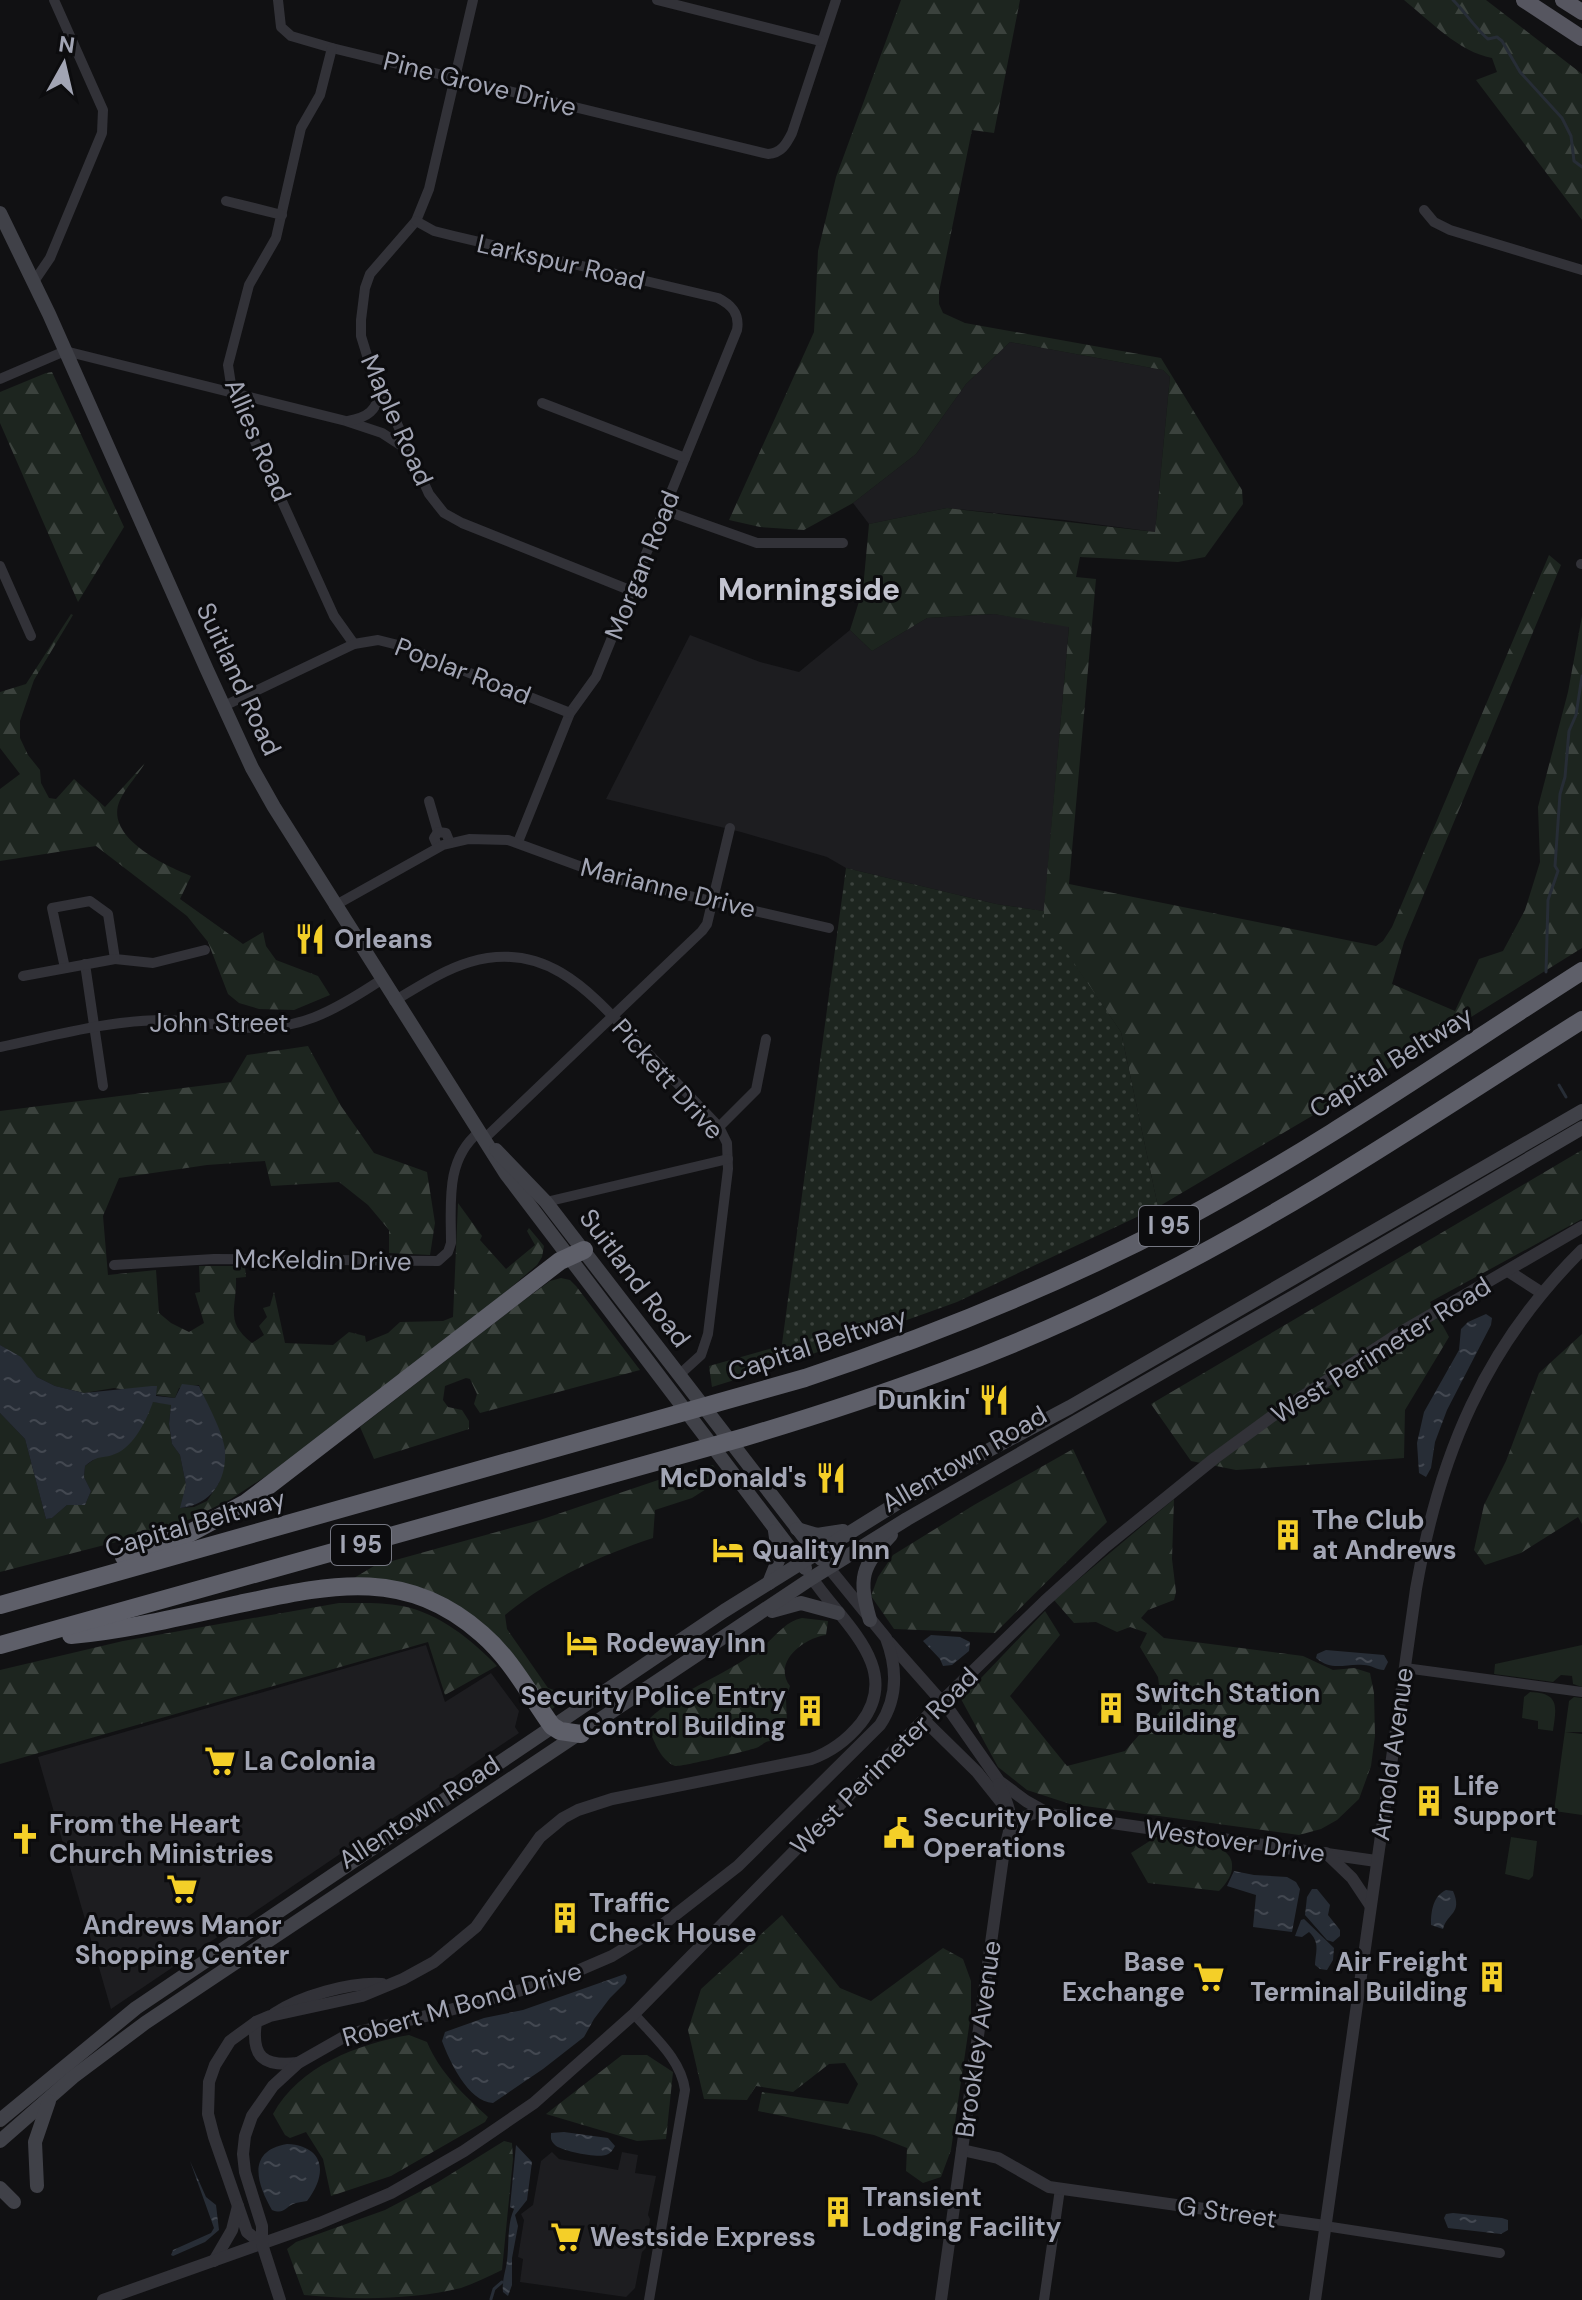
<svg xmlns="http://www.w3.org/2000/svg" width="1582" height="2300" font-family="'DM Sans',sans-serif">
<defs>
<pattern id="forest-firs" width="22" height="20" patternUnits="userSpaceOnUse" patternTransform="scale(2)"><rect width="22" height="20" fill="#1d251f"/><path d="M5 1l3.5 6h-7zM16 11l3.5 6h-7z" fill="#3b423d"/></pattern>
<pattern id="park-dots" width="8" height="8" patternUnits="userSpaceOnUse" patternTransform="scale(2)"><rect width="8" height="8" fill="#1d251f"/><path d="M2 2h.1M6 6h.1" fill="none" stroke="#3b423d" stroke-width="1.8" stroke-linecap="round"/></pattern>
<pattern id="water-ripples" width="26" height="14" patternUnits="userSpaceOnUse" patternTransform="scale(2)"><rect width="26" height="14" fill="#272d36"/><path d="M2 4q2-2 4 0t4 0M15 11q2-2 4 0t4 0" fill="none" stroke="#434851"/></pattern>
</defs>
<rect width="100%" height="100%" fill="#111113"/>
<g fill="#1d1d20">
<path d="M1010,342L1163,370L1170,377L1155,532L1064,520L947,508L869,524L853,503L916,454L966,384Z"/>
<path d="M994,614L1069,626L1044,911L996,904L846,868L827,857L741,832L606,799L690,635L760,662L799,672L850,630L872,651L927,618Z"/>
<path d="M426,1645L445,1702L491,1673L519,1711L515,1727L519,1733L111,2009L38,1757Z"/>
<path d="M552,2152L559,2159L618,2170L622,2152L638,2155L635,2173L656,2176L648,2215L650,2219L646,2248L642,2252L635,2288L626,2297L520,2282L523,2259L518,2257L524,2220L521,2214L533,2205L541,2161Z"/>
</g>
<g fill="#1d251f">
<path d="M1582,1645V1687L1573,1684L1572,1676L1561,1675L1553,1682L1494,1674L1495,1664Z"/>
<path d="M1530,1692C1561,1693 1556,1708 1553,1731L1538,1729V1721L1522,1718L1524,1697Z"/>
<path d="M1574,1697L1582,1698V1732H1565L1582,1734V1815L1554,1811L1569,1701Z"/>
<path d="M1511,1837L1537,1841L1533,1876L1529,1880L1505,1874Z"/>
</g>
<g fill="url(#forest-firs)">
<path d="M901,0H1020L994,133L972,130L939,292V304L943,313L965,323L1161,358L1242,490L1243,504L1205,557L1178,562L1080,557L1076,577L1096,579L1069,884L1376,946L1383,941L1392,927L1549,555L1561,565L1404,942L1392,984L1455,1011L1479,959L1503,951L1525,910L1540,862L1538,807L1568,692L1582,616V948L1317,1113L1158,1207L1121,1032L1043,919L1069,627L994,614L927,618L872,651L850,630L863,589L869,524L947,508L1155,532L1170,377L1163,370L1010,342L966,384L916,454L853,503L804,530L760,527L729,520L814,332L818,251L836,177Z"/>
<path d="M1404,0H1486L1582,74V220L1476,80L1497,72L1492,58C1459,52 1429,20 1404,0Z"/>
<path d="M52,372L124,527L78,602L0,423V392L46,373Z"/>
<path d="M71,614L73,615L34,680L20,721V738L28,755L40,770L41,783L49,798L56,799L74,779L105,807L145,763C138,775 126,787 120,800C103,837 166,866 191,876L180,899L243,944L263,932L266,946L276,960L318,976L330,995L294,1010L259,1009L239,1003L228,994L208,942L187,916L96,846L0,861V789L20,774L0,748V692L26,684Z"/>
<path d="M308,1046L341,1106L374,1153L427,1172L435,1223L430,1255L389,1253V1230L368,1205L339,1182L271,1186L265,1161L207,1165L119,1178L103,1216L108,1275L156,1270L159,1313L171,1323L189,1332L204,1323L195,1293L200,1292L199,1266H245L246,1277L236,1278C237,1308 224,1321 252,1343L264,1335L259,1326L267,1317L263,1308L270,1306L274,1292L285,1343L333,1345L349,1332L365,1336L366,1342L388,1333L400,1322L443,1321L453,1317L458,1203L482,1236L480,1240L506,1269L535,1245L527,1231L529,1228L544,1246L542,1257L537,1265L500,1297L289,1461L231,1499L174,1527L0,1572V1413L25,1439L46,1519L52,1518L67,1505H85L91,1491L84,1477L85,1466L99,1456L115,1454L153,1402L171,1404L169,1424L172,1444L180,1455L186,1485L181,1508L194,1507L207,1501L219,1483L225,1450L199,1385L179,1388L175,1398L114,1388L84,1393L55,1386L37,1377L21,1358L0,1345V1111L231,1082L247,1055Z"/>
<path d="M1582,1150V1219L1430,1302L1449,1337L1405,1410L1404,1458L1236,1470L1191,1461L1151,1404Z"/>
<path d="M561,1278L570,1280L576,1286L640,1370L480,1413L474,1404L477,1394L470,1379L466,1378L445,1386L443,1400L448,1407L462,1410L469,1421V1429L374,1459L360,1427L519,1304L550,1281Z"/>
<path d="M1582,1334V1524L1578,1517L1521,1553L1485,1565L1474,1550L1484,1505L1506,1461L1539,1373Z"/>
<path d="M780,1346L779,1366L712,1387L709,1366Z"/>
<path d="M1073,1449L1107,1522L995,1633L894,1629L871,1596L878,1577L893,1555L974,1505Z"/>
<path d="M713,1465L722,1479L692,1498L655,1510L653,1538C599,1556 549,1579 505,1615L507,1629L548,1688L571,1696L552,1709L482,1626L354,1578L374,1566L540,1520L664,1478Z"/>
<path d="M1174,1499L1172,1559L1176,1592L1174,1600L1148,1610L1141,1618L1164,1638L1303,1656L1333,1670L1354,1668L1370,1673L1374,1693L1375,1736L1371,1766L1359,1799L1337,1820L1321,1829L1299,1835L1070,1804L1027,1790L998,1767L961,1699L1045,1611L1060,1635L1010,1696L1067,1766L1125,1751L1162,1709L1158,1677L1140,1647L1147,1633L1130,1627L1117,1632L1096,1622L1074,1623L1054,1600Z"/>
<path d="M339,1603C359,1603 382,1602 402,1606C439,1613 472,1640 497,1666L445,1695L428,1642L0,1764V1670L123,1641Z"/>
<path d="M802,1618L828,1621L826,1635C804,1638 772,1662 790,1686L786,1699L787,1722L772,1741C764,1741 763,1745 756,1748C747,1751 681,1767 675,1766C666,1763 658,1751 655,1743C651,1734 647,1728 649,1719C684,1687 731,1674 767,1643C778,1633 787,1621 802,1618Z"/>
<path d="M1156,1837C1177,1840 1237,1839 1232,1869C1231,1877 1225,1885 1219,1891L1148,1883L1131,1853Z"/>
<path d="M782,1915L840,1988L871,2001L943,1948L963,1959L971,1981V2013L951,2150L941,2177L923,2183L906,2171L907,2148L874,2135L758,2111L762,2092L848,2104L858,2084L845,2063L829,2064L793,2092L756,2086L747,2100L704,2099L688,2030L701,1989Z"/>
<path d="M409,2035L427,2042C440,2073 464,2095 488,2117L485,2122L391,2176L331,2196L323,2159L306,2132L290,2138L285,2135L273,2114C299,2066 358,2044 409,2035Z"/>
<path d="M622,2055H647L673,2072L666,2139L637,2141L546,2114Z"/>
<path d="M504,2141L512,2143L513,2159L502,2270C489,2276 475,2283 461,2288C411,2300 356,2300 304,2295L287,2249L296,2242L385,2210L438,2182Z"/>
</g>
<path fill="url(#park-dots)" d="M846,868L996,904L1044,911V919L1121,1032L1158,1207L957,1302L779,1366Z"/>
<g fill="url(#water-ripples)">
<path d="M1486,1314L1492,1318L1491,1325L1447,1410L1435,1442L1431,1468L1426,1477L1419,1473L1417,1443L1424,1412L1459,1350L1461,1329L1468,1322Z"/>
<path d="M0,1345L21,1357L37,1377L55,1386L84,1393L152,1386H157L156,1396L175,1398L182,1384L199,1386C207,1403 223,1432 225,1450C227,1481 211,1505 180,1508L186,1485L180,1455L172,1444L169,1424L171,1405L153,1402C147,1419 134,1447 115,1454C100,1460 101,1453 85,1466L84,1477L91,1491L85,1505H67L52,1518L46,1519L25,1439L0,1413Z"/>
<path d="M931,1635L960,1637L970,1642L969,1651L952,1665L943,1666L940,1659L923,1641Z"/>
<path d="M1326,1650L1384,1655L1388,1662L1384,1670C1377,1670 1371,1665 1364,1665C1345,1663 1333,1672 1316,1658L1317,1654Z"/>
<path d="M1234,1871L1254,1875L1287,1877L1296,1882L1300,1889L1292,1932L1253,1927L1256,1895L1227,1886Z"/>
<path d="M1312,1889H1317L1330,1905L1328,1915L1340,1930V1936L1333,1942L1327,1940L1305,1915L1307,1897Z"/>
<path d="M1446,1890L1453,1891C1463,1914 1447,1913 1443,1929L1431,1925C1431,1911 1433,1896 1446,1890Z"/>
<path d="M1304,1919L1334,1948L1333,1960L1327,1970L1320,1969L1315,1965C1316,1951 1320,1942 1309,1932L1302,1937L1295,1936L1301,1920Z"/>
<path d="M625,1974L627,1977L625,1983L610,1998L594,2019L584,2037L543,2069L493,2103C468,2102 449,2060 442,2041L445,2032L484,2018L523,2010Z"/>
<path d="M564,2132L608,2138L615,2146C612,2151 611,2153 606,2155C597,2158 561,2151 555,2145C550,2140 551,2138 551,2133Z"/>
<path d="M287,2144C325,2146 328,2174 307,2201C303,2202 299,2202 296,2203C285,2206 285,2215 272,2210C257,2184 246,2151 287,2144Z"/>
<path d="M516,2145L532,2162L527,2200L515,2215L518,2226L512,2258V2285L508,2296L503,2292C502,2283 504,2276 506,2267C510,2248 506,2227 514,2209L510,2207Z"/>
<path d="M190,2161L206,2197L216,2205L219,2230L205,2242L173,2256L171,2255L173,2250L211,2233L214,2228Z"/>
<path d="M1453,2213L1502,2218L1508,2220V2230L1501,2234L1448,2228L1444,2218L1446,2214Z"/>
</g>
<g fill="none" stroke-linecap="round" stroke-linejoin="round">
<g stroke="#272d36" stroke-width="3">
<path d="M1453,0C1465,12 1476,29 1488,39L1497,37L1502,41L1520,72L1562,118L1571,136L1574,161L1582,167"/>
<path d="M1546,972L1548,900L1558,871L1555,866L1560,794L1565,777L1569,731L1576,715L1582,676"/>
<path d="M1559,1085L1566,1097"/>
<path d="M491,2299L494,2289L502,2282"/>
</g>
<g stroke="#323238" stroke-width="10">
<path d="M278,0L281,27L291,36L332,48L768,154C781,153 786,145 792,133L836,0"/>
<path d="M473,0L429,189L416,221L370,274L365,288L361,320V336L369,362L429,494L444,513L462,523L632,591"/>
<path d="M657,0L820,41"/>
<path d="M332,48L320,95L301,128L276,238L249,285L228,365L232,391L334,616L354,644"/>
<path d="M226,201L282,215"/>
<path d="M1424,210L1434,222L1450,230L1582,270"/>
<path d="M416,221L434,231L454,236L718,298C732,305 740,314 737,330L596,677L570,713L518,842"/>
<path d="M33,283L50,258L102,133L103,110L54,0"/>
<path d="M0,379L65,351L346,421L382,433L405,448"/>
<path d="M542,403L685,458"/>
<path d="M348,421C369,417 375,411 382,391"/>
<path d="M664,510L757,543H843"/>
<path d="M1581,564H1582"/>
<path d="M0,566L31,636"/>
<path d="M224,706L354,644L378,640L402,646L570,713"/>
<path d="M429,801L438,832"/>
<path d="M438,847L434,838L438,832L446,833L450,843"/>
<path d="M334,906L443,845L469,839L508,840L612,878L829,928"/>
<path d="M85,964L103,1086"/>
<path d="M65,968L52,908L90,901L108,914L115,959L153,963L205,950"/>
<path d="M23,976L115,959"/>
<path d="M394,1001C418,987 443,970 470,962C547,939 592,994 639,1044C666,1072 693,1099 719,1127L727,1143L728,1169L708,1334L701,1355L679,1375"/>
<path d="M0,1047C53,1036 110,1020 164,1020C189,1020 214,1025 238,1027C297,1033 334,1011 381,980"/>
<path d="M719,1127L756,1090L766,1039"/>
<path d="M484,1139L702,931L707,924L730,828"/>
<path d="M546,1202L728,1159"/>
<path d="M114,1265L214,1259L438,1261L448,1252L451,1243C451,1203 445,1160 479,1132"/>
<path d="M1405,1668L1582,1692"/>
<path d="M634,2014C654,2037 681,2059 685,2090L649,2300"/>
<path d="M1325,2226L1500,2253"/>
<path d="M1044,2300L1060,2189"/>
</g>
<g stroke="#323238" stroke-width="12">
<path d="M1508,1271L1542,1293"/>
<path d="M889,1642L950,1711L999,1781L1026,1801L1049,1814L1376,1861"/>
<path d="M924,1720L977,1772L1001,1802"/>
<path d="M1012,1837C1019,1821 1026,1811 1045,1813"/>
<path d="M1326,1853L1352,1878L1370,1905"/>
<path d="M274,2014C300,1996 350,1982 382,1984"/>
<path d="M256,2022C251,2057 263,2067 298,2063"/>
<path d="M962,2150L998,2158L1049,2187L1325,2226"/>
<path d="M262,2244L247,2232L214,2137L208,2114L209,2082L215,2065L230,2041L256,2022L270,2016L362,1996L403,1979L434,1962L476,1927L540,1837L563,1818L578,1810L612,1799L811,1759C831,1752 848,1739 861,1723C904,1668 841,1622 812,1578"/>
<path d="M214,2261L232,2230L238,2206"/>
<path d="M103,2300L320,2223L391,2193L464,2151L534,2103L634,2014L942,1701L1045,1601L1105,1547L1215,1458L1271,1417L1398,1334L1582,1227"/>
<path d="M280,2300L262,2244V2226L245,2172L243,2154L245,2136L252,2116L273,2086L298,2063L349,2034L439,2013L554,1981L612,1956L661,1926L738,1866L880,1725C898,1698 897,1667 886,1638L829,1568"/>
<path d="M941,2300L1004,1850C1014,1819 1012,1812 999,1784"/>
<path d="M1315,2300L1416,1589C1439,1455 1485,1346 1582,1250"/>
</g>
<g stroke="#404148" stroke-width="14">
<path d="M0,213L49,314L207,670L252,768L274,807L506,1174L805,1568"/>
<path d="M496,1150L546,1202L821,1559"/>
<path d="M797,1529L817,1535L843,1531"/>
<path d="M769,1583L779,1558L775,1531"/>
<path d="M772,1611L801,1603L838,1613"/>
<path d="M870,1620C858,1578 861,1567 891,1535"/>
<path d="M0,2120L136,2008L724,1611L944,1474L1070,1407L1582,1111"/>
<path d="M0,2141L73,2077L145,2023L812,1578L907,1519L1295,1296L1582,1128"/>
<path d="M37,2186L35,2142L49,2101"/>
<path d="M0,2188L14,2202"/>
</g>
<g stroke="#565660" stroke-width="16">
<path d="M1524,0L1582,38"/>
<path d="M1563,0L1582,12"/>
</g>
<g stroke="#5e5f69" stroke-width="18">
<path d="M124,1557L188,1534L246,1503L560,1261L584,1250"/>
<path d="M0,1605L805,1378C934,1335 1059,1284 1180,1221C1319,1147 1449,1056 1582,971"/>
<path d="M71,1635C127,1630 184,1616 239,1604C329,1585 405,1566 482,1634C512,1660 529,1694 552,1726L560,1731L581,1734"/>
<path d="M0,1645L745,1437C879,1397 1010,1351 1135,1288C1291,1211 1435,1113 1582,1020"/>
</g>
</g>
<defs>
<symbol id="restaurant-bare" viewBox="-9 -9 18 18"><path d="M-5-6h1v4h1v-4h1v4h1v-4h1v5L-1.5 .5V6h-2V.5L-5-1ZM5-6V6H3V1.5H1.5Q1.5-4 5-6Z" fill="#f4cf28" stroke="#0c0c0e" stroke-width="2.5" paint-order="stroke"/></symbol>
<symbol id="building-bare" viewBox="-9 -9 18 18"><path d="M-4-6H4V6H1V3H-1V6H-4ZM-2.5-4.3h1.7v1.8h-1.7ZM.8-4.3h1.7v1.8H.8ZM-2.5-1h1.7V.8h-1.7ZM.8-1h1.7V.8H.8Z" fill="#f4cf28" stroke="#0c0c0e" stroke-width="2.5" paint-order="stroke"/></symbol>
<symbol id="hotel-bare" viewBox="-9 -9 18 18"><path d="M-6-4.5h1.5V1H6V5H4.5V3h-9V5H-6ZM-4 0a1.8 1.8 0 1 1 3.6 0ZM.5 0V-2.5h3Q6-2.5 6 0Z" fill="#f4cf28" stroke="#0c0c0e" stroke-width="2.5" paint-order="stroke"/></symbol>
<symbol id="supermarket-bare" viewBox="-9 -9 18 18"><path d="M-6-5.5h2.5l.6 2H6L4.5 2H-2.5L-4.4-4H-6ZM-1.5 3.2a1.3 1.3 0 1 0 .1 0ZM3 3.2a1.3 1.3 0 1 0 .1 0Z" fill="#f4cf28" stroke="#0c0c0e" stroke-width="2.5" paint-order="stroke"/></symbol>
<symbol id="civic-bare" viewBox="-9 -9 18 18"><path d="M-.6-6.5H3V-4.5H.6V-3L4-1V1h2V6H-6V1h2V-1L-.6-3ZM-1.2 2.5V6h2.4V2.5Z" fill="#f4cf28" stroke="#0c0c0e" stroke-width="2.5" paint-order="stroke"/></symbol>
<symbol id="church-bare" viewBox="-9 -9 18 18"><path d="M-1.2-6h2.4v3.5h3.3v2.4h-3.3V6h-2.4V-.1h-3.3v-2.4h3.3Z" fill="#f4cf28" stroke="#0c0c0e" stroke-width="2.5" paint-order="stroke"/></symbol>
</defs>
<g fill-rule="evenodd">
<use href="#restaurant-bare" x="288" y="917" width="44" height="44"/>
<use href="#restaurant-bare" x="972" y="1378" width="44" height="44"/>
<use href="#restaurant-bare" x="809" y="1456" width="44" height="44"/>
<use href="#building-bare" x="1266" y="1513" width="44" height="44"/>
<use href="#hotel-bare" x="706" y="1528" width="44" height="44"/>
<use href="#hotel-bare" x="560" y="1621" width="44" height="44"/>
<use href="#building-bare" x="1089" y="1686" width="44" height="44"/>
<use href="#building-bare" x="788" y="1689" width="44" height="44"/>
<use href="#supermarket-bare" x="198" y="1739" width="44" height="44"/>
<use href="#building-bare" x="1407" y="1779" width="44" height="44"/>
<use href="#civic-bare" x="877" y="1811" width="44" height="44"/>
<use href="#church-bare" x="3" y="1817" width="44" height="44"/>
<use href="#supermarket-bare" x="160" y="1867" width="44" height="44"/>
<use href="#building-bare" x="543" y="1896" width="44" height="44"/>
<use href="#supermarket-bare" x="1187" y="1955" width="44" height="44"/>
<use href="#building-bare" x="1470" y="1955" width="44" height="44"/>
<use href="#building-bare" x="816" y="2190" width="44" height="44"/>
<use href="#supermarket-bare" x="544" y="2215" width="44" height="44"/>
</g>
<g text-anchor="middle" stroke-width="6" stroke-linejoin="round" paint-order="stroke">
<g fill="#0c0c0e" stroke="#757782" stroke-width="2">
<rect x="1139" y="1206" width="60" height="40" rx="6"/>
<rect x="331" y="1525" width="60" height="40" rx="6"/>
</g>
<g font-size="24" font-weight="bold" fill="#a2a5b4">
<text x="1169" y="1234">I 95</text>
<text x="361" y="1553">I 95</text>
</g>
<g font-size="26" fill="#a2a5b4" stroke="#0c0c0e">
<text transform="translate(480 84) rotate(14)" y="9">Pine Grove Drive</text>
<text transform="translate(561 262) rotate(13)" y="9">Larkspur Road</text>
<text transform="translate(397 420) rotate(66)" y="9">Maple Road</text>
<text transform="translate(258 440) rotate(67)" y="9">Allies Road</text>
<text transform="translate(642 565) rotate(-68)" y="9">Morgan Road</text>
<text transform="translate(463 671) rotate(21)" y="9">Poplar Road</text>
<text transform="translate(239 679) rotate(65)" y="9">Suitland Road</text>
<text transform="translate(668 888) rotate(14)" y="9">Marianne Drive</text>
<text x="219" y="1032">John Street</text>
<text transform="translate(1391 1062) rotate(-32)" y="9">Capital Beltway</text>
<text transform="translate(668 1079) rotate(48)" y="9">Pickett Drive</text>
<text transform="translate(323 1260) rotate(1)" y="9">McKeldin Drive</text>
<text transform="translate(635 1278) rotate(53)" y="9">Suitland Road</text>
<text transform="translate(817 1344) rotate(-18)" y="9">Capital Beltway</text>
<text transform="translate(1381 1350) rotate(-32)" y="9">West Perimeter Road</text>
<text transform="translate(964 1459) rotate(-30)" y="9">Allentown Road</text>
<text transform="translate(195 1523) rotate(-16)" y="9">Capital Beltway</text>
<text transform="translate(1392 1754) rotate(-82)" y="9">Arnold Avenue</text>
<text transform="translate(884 1761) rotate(-45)" y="9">West Perimeter Road</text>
<text transform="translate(419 1812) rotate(-33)" y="9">Allentown Road</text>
<text transform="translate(1235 1841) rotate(8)" y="9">Westover Drive</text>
<text transform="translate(462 2004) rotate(-16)" y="9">Robert M Bond Drive</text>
<text transform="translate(978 2039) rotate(-82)" y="9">Brookley Avenue</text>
<text transform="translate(1227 2212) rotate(8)" y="9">G Street</text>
</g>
<g font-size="26" font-weight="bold" fill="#a2a5b4" stroke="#0c0c0e" text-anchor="start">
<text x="334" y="948">Orleans</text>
<text x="970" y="1409" text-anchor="end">Dunkin'</text>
<text x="807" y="1487" text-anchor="end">McDonald's</text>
<text x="1312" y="1529">The Club<tspan x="1312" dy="30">at Andrews</tspan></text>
<text x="752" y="1559">Quality Inn</text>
<text x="606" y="1652">Rodeway Inn</text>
<text x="1135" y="1702">Switch Station<tspan x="1135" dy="30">Building</tspan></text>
<text x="786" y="1705" text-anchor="end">Security Police Entry<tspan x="786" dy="30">Control Building</tspan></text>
<text x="244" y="1770">La Colonia</text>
<text x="1453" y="1795">Life<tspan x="1453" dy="30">Support</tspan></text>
<text x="923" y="1827">Security Police<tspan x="923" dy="30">Operations</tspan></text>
<text x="49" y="1833">From the Heart<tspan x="49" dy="30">Church Ministries</tspan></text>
<text x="589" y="1912">Traffic<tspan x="589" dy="30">Check House</tspan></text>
<text x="182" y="1934" text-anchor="middle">Andrews Manor<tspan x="182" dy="30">Shopping Center</tspan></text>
<text x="1185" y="1971" text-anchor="end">Base<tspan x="1185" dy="30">Exchange</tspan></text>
<text x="1468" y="1971" text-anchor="end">Air Freight<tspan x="1468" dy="30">Terminal Building</tspan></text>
<text x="862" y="2206">Transient<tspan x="862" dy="30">Lodging Facility</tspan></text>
<text x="590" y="2246">Westside Express</text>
</g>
<g font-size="30" font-weight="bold" fill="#c3c4d0" stroke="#0c0c0e">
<text x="809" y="600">Morningside</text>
</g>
</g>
<g transform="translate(64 64) rotate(8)" stroke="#0c0c0e" stroke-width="6" paint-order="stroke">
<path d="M0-6L14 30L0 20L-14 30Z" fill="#a2a5b4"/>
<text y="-12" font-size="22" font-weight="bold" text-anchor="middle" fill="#a2a5b4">N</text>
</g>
</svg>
